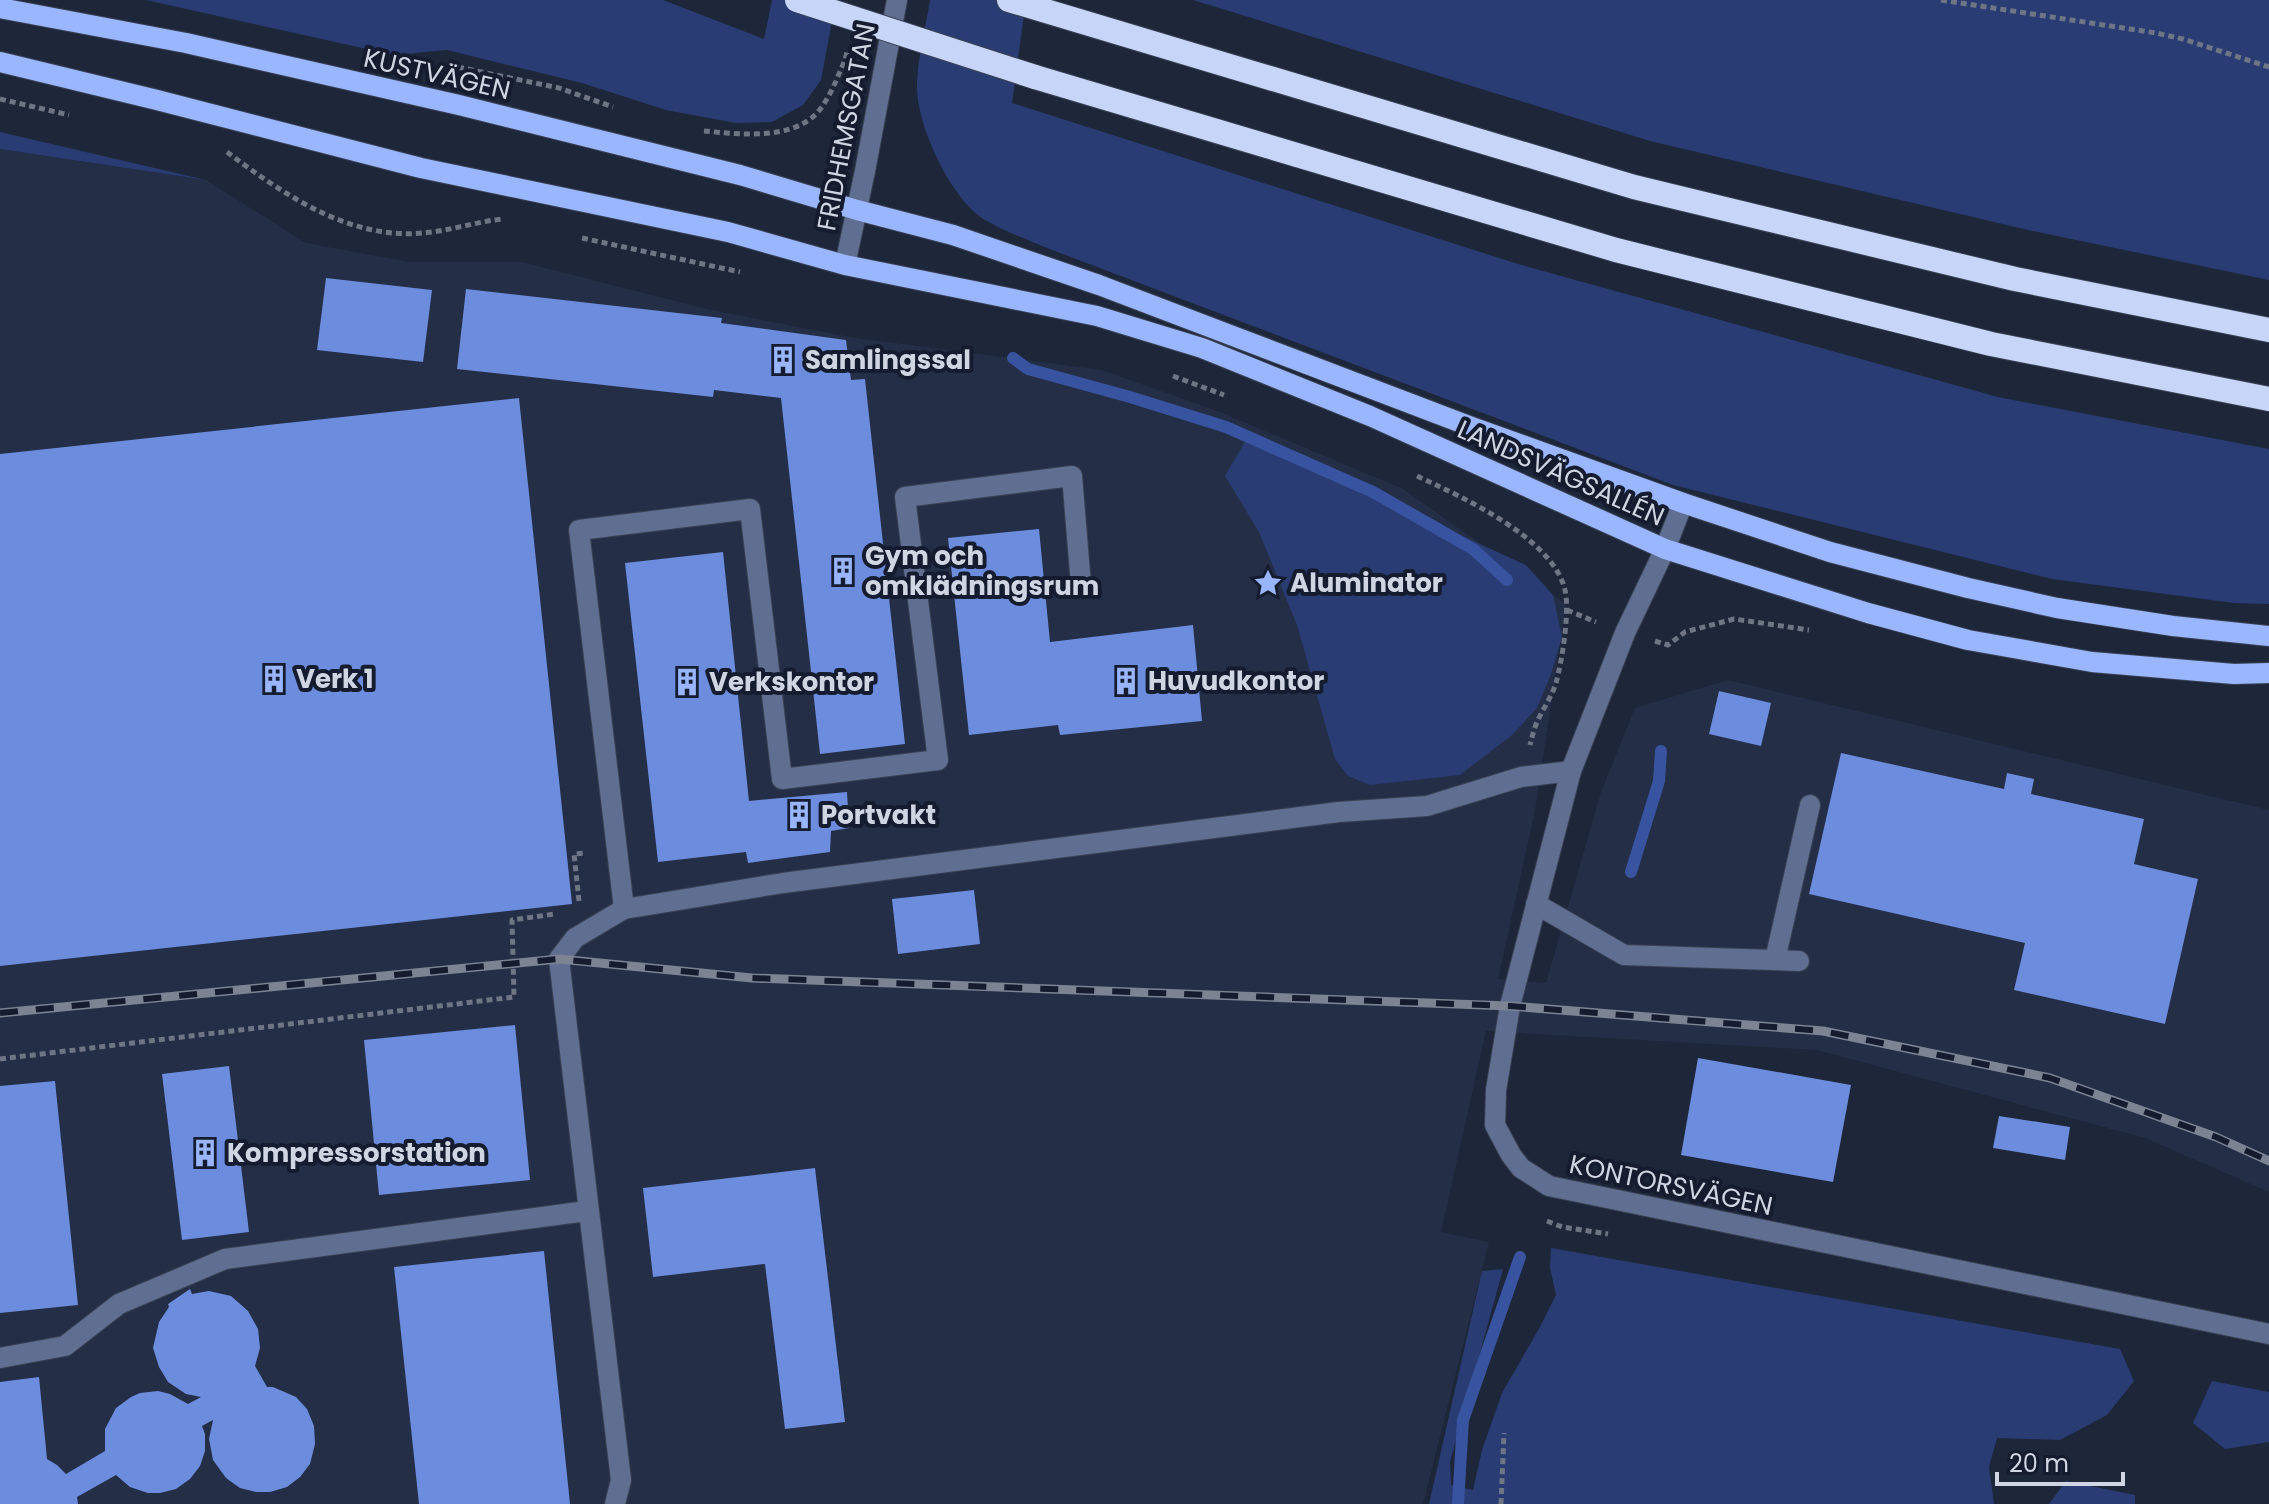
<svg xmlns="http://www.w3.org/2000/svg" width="2269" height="1504" font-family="Poppins,sans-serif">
<rect width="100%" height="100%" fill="#1e2639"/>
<path fill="#242e47" d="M0,149L206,180L306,243L409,262H522L706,309L855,338L1102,370L1220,412L1403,489L1566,604L1535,811L1498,979L1546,983L1601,792L1635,708L1728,680L2269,810V1192L2145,1138L1817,1050L1486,1031L1441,1232L1489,1242L1423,1504H0Z"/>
<g fill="#293d74">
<path d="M146,0H663L764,39L772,0H836L821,80L803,105L772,122L736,123L666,110L582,83L447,50L394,55Z"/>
<path d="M930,0H1026L1012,103L1518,264L1998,397L2269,449V604L2234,603L2052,579L1673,485L1047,248C1026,239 1004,231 985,220C951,200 916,124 917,86C917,60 926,26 930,0Z"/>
<path d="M1193,0H2269V280L2028,230L1650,141Z"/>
<path d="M0,132L206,180L0,149Z"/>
<path d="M1247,438L1526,565L1553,595L1562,637L1551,674L1537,708L1512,735L1460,775L1370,785L1348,776L1335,759L1297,625L1259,532L1225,476Z"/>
<path d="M1551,1248L2120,1349L2134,1381L2107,1415L2060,1440L1997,1438L1989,1467L1994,1504H1429L1482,1271L1503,1269L1450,1462L1451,1485L1473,1490L1482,1450L1502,1393L1540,1327L1556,1295L1550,1268Z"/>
<path d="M2212,1381L2269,1392V1442L2225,1449L2193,1423Z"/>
<path d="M2066,1481L2135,1495V1504H2049Z"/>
</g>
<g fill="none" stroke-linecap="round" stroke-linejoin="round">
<g stroke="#38539f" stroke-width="12">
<path d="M1013,358L1028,369L1130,397L1226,427L1373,492L1473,549L1507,580"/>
<path d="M1631,872L1659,781L1661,751"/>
<path d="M1458,1504L1463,1420L1520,1257"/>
</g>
</g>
<g fill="#6c8cde">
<path d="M326,278L432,290L423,362L317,350Z"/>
<path d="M466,289L722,318L721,323L846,340L851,380L865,379L905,744L820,754L781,398L714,390L713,397L457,369Z"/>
<path d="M519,398L572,904L0,966V454Z"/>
<path d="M1039,529L1050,642L1193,625L1202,721L1060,735L1058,725L969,735L948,538Z"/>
<path d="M723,552L749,801L847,792L849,828L831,831L830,852L748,863L746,852L658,862L625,563Z"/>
<path d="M1719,691L1771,703L1761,746L1709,734Z"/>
<path d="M1841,753L2004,789L2007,773L2034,779L2031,794L2144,819L2134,864L2198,879L2165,1024L2014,990L2025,943L1809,894Z"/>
<path d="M974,890L980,944L898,954L892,899Z"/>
<path d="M515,1025L530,1180L379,1195L364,1040Z"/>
<path d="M1698,1058L1851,1085L1833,1182L1681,1155Z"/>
<path d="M229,1066L249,1232L182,1240L162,1074Z"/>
<path d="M55,1081L78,1305L0,1313V1086Z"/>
<path d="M1999,1116L2070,1127L2065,1160L1993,1148Z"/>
<path d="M815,1168L845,1422L785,1429L765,1264L653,1277L643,1188Z"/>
<path d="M544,1251L570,1504H419L394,1267Z"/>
<path d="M190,1289L192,1294L209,1291L231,1296L248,1311L258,1329L260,1348L255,1366L267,1387H273L296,1397L307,1409L314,1426L315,1444L310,1464L300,1477L287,1487L270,1492H256L240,1488L226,1478L213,1460L209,1439L213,1420L202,1426L205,1434V1451L200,1466L190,1479L176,1489L160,1493H148L130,1487L116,1475L77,1497L78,1504H0V1382L39,1377L47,1459L57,1465L66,1474L105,1451V1429L116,1408L131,1397L140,1393L158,1391L170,1394L188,1404L201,1397L186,1394L168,1382L159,1367L153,1348L159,1322L169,1307L168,1304Z"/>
</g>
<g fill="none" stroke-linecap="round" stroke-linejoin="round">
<defs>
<g id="minor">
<path d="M845,265L865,171L897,0"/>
<path d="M1683,503L1665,549L1625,633L1571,771L1510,1006L1496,1090L1495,1125L1511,1155L1521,1168L1549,1186L2269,1334"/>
<path d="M1536,904L1624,955L1799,961"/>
<path d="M624,909L579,530L750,509L782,779L938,760L905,497L1072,476L1081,585"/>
<path d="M1775,960L1810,805"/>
<path d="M0,1358L65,1346L119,1304L225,1259L587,1211"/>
<path d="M615,1504L621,1480L559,959L575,938L624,909L783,883L1339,812L1427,806L1521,777L1571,771"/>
</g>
<g id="major">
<path d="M0,8L186,43L459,105L740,175L857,210L953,235L1099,285L1472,427L1683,503L1830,552L1968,588L2057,608L2173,626L2269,636"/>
<path d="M0,62L157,100L421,168L728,232L845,265L1097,316L1202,348L1370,416L1665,549L1868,613L1968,640L2092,662L2234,674L2269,673"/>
</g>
<g id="highway">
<path d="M1009,0L1634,187L2015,279L2269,330"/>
<path d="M1035,77L1616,250L1991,344L2269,399"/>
</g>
</defs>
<use href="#minor" stroke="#3a4254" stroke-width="22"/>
<use href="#major" stroke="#3a4254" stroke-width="22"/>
<use href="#highway" stroke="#3a4254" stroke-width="26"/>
<g stroke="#6e7585" stroke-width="5" stroke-dasharray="6 4" stroke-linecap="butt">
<path d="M1941,0L2156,33L2183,39L2269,67"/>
<path d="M448,65L559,88L613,107"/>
<path d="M0,99L69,115"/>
<path d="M704,131C739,134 790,141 817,113C825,104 831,92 836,81C840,71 845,62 847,52"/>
<path d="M227,152C283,194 349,240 423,233C449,231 475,222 502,219"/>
<path d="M582,238L740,272"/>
<path d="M1173,376L1224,395"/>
<path d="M1417,476C1462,497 1553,538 1565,590C1570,612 1562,661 1556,683C1552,696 1543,709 1537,722C1534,729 1532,737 1530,745"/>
<path d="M1567,610L1596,622"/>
<path d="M1655,641L1668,645L1685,632L1734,619L1809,630"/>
<path d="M579,901L574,854L586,853"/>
<path d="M0,1059L514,997L512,920L555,914"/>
<path d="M1547,1221L1562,1227L1608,1234"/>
<path d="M1501,1504L1504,1433"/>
</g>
<use href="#minor" stroke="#606f91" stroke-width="20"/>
<use href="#major" stroke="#99b6ff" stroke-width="20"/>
<use href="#highway" stroke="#c6d5f8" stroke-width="24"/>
<defs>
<path id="rail" d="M0,1013L559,959L752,978L1510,1006L1823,1031L2050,1078L2216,1137L2269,1161"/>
</defs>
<use href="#rail" stroke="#7c8393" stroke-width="9"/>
<use href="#rail" stroke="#151c2f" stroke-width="6" stroke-dasharray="18" stroke-linecap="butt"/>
<defs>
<path id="highway-bridge" d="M797,0L1035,77"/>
</defs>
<use href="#highway-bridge" stroke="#3a4254" stroke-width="26" stroke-linecap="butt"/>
<use href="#highway-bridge" stroke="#c6d5f8" stroke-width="24"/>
</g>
<defs>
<symbol id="building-bare" viewBox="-9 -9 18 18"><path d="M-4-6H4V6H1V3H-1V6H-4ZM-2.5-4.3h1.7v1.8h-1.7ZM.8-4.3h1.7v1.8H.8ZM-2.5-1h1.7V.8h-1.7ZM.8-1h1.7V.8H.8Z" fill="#98b5fd" stroke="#151c2f" stroke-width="2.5" paint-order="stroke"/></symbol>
<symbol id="sight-bare" viewBox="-9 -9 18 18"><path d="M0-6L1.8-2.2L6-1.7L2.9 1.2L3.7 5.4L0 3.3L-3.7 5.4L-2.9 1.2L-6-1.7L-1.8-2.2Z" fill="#98b5fd" stroke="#151c2f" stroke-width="2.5" paint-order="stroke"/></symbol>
</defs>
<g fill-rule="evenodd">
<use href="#building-bare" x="763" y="340" width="40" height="40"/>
<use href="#building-bare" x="823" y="551" width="40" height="40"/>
<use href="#sight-bare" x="1248" y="563" width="40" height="40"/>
<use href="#building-bare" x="254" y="659" width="40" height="40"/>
<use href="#building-bare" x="1106" y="661" width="40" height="40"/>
<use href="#building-bare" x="667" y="662" width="40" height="40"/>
<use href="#building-bare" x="779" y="795" width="40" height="40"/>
<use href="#building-bare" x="185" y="1133" width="40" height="40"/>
</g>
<g text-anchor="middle" stroke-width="8" stroke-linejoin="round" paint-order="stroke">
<g font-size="26" fill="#cfd5e2" stroke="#151c2f">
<text transform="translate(437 74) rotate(13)" y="9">KUSTVÄGEN</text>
<text transform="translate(846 127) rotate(-79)" y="9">FRIDHEMSGATAN</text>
<text transform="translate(1561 473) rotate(24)" y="9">LANDSVÄGSALLÉN</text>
<text transform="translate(1671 1185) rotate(12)" y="9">KONTORSVÄGEN</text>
</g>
<g font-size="26" font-weight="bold" fill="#cfd5e2" stroke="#151c2f" text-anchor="start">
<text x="805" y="369">Samlingssal</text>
<text x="865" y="565">Gym och<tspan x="865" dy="30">omklädningsrum</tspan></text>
<text x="1290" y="592">Aluminator</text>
<text x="296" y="688">Verk 1</text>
<text x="1148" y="690">Huvudkontor</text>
<text x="709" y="691">Verkskontor</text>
<text x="821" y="824">Portvakt</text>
<text x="227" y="1162">Kompressorstation</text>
</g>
</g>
<path d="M1997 1472v12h126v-12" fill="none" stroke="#cfd5e2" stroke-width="4"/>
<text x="2009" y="1472" font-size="24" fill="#cfd5e2" stroke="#151c2f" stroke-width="6" paint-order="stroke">20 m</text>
</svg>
